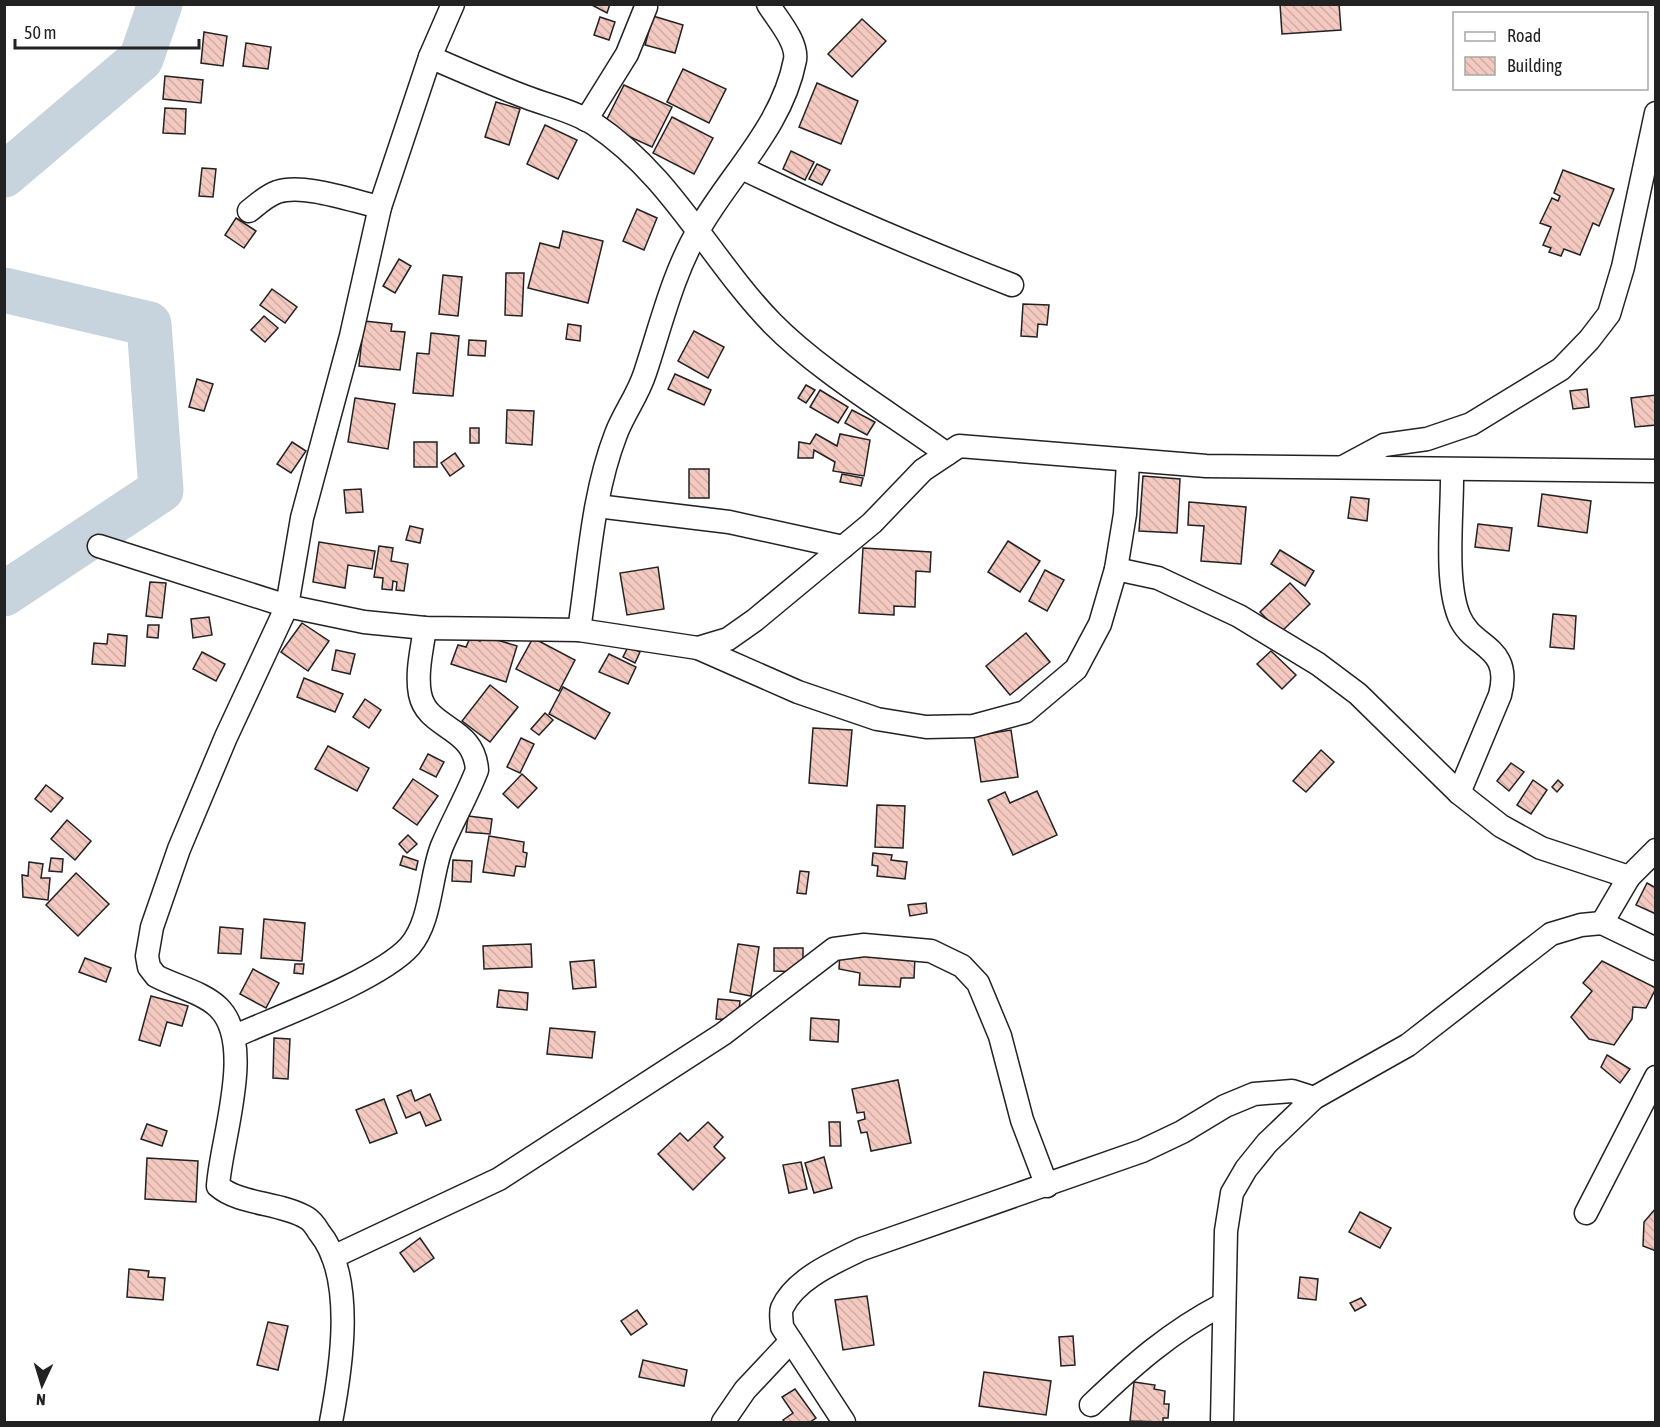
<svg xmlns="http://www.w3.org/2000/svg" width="1660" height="1427" font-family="'Asap Condensed',sans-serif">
<defs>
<pattern id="building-back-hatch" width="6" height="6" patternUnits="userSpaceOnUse" patternTransform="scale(1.5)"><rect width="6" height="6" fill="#f3c9c0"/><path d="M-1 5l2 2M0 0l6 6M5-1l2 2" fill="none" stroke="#d0aca5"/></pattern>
</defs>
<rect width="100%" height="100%" fill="#fff"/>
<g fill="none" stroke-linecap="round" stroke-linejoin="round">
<g stroke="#c7d3dd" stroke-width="45">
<path d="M4,175L141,59L160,4"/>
<path d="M4,290L149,324L161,490L4,594"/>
</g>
</g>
<g fill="url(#building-back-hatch)" stroke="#222" stroke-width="1.5">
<path d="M590,4H610L607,13Z"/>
<path d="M1280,4H1339L1341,30L1282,34Z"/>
<path d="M653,16L683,25L675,53L645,45Z"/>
<path d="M600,17L615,22L609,40L594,35Z"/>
<path d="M862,19L886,41L852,77L828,54Z"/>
<path d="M204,32L227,36L223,66L201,63Z"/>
<path d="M246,43L271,47L268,69L243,66Z"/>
<path d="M683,69L726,89L709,123L667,102Z"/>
<path d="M165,76L203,80L201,103L163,99Z"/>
<path d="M817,83L858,101L841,144L799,127Z"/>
<path d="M624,85L672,107L652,147L604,125Z"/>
<path d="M496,102L520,109L509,145L485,137Z"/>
<path d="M165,108L186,109L185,134L163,133Z"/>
<path d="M672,117L713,138L694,174L653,153Z"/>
<path d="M545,125L577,140L558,179L527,164Z"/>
<path d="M791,151L814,162L805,180L783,169Z"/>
<path d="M817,164L830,170L822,185L809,179Z"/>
<path d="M202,168L216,169L213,197L199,196Z"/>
<path d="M1563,170L1614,189L1599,226L1593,223L1580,255L1564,249L1561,256L1549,252L1551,248L1543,245L1551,227L1540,223L1552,198L1558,201L1560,196L1554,193Z"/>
<path d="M637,209L657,218L644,250L623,241Z"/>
<path d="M236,218L256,231L244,248L225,235Z"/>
<path d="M563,231L603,241L588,303L528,288L540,243L559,248Z"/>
<path d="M399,259L411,266L395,293L383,286Z"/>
<path d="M506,273H524L522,316L505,315Z"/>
<path d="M443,275L462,277L458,316L439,314Z"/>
<path d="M272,289L297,307L285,323L260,305Z"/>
<path d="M1023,304L1049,305L1047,325L1038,324L1037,337L1021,336Z"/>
<path d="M264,316L278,328L265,342L251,330Z"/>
<path d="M364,321L392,324L391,331L405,332L400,370L359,366Z"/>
<path d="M568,324L581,326L580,341L566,339Z"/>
<path d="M694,331L724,347L708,378L678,361Z"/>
<path d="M431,333L459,336L453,396L413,393L417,353L429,354Z"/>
<path d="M469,340L486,341L485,356L468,355Z"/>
<path d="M675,374L711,390L704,405L668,389Z"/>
<path d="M197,379L213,384L204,411L189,407Z"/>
<path d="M806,385L815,390L806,403L798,398Z"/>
<path d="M1587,389L1589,407L1573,409L1570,391Z"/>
<path d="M820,390L848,407L838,423L810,407Z"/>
<path d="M1656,395V425L1635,427L1631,398Z"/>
<path d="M355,398L395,404L388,449L348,442Z"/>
<path d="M507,410L534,411L532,445L506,443Z"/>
<path d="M852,410L875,422L867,435L845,423Z"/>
<rect x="470" y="428" width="9" height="15"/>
<path d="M816,434L837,446L840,434L870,440L864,476L833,471L835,462L814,450L813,458H798L799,442L810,444Z"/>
<path d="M292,442L306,451L291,473L277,464Z"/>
<rect x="414" y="442" width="23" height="25"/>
<path d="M455,453L464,466L450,476L441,463Z"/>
<rect x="689" y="469" width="20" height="29"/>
<path d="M842,474L863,478L861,486L840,482Z"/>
<path d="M1143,476L1180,479L1177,533L1139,531Z"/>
<path d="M361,489L363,512L346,513L344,490Z"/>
<path d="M1542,494L1591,501L1587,533L1538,526Z"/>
<path d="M1351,497L1369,499L1367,521L1348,518Z"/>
<path d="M1189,502L1246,507L1241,564L1201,561L1204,526L1188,525Z"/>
<path d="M1478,524L1512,528L1509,551L1475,547Z"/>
<path d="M410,526L423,529L420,543L406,540Z"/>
<path d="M1008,541L1040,561L1020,592L988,572Z"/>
<path d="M319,542L375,551L372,569L348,565L345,588L313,582Z"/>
<path d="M379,546L393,548L391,561L408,564L404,591L396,590L397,582L393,581L392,590L382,589L383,578L374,577Z"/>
<path d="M863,548L931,552L930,572L916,571L915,607L894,606V615L859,613Z"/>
<path d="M1280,550L1314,571L1305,586L1271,564Z"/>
<path d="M658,567L664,609L627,615L620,573Z"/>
<path d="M1045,570L1064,580L1047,611L1029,601Z"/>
<path d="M150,582L166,583L162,618L146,616Z"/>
<path d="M1290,583L1310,604L1280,633L1260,612Z"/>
<path d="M1553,614L1576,616L1574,649L1550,647Z"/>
<path d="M209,617L212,635L193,638L191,619Z"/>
<path d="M302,623L329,641L308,671L281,652Z"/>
<path d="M148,625H159L158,638L147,637Z"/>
<path d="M1026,633L1050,662L1010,695L986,666Z"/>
<path d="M108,634L127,636L125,666L92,664L94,643L107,644Z"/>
<path d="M481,635L517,646L506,682L451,664L458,645L466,647L470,638L480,641Z"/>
<path d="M533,638L575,660L559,691L516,669Z"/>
<path d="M628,647L640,652L635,663L623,657Z"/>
<path d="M336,650L355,654L350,674L332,670Z"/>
<path d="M1271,651L1296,675L1282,689L1257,664Z"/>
<path d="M202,652L225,664L216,681L193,669Z"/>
<path d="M609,654L636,667L628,684L599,672Z"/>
<path d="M304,678L343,694L335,712L297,697Z"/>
<path d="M490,685L518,707L490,742L462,721Z"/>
<path d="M563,687L610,713L595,739L549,714Z"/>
<path d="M365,699L381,710L369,728L353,717Z"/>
<path d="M545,713L553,720L539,735L531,729Z"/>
<path d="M813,728L852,730L847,786L809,783Z"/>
<path d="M1011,730L1018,777L981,782L974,736Z"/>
<path d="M521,738L534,744L520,773L507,767Z"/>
<path d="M328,746L369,768L357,791L315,769Z"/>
<path d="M1321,750L1334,762L1306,792L1293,781Z"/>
<path d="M428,754L444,762L436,777L420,769Z"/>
<path d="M1511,763L1524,772L1509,791L1497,781Z"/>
<path d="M522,774L537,788L518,808L503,794Z"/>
<path d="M413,779L438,796L417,825L393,808Z"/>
<path d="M1533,780L1547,790L1531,814L1517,805Z"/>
<path d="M1558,780L1563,785L1557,792L1552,787Z"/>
<path d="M46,785L63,798L51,812L35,799Z"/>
<path d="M1037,791L1057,835L1013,855L988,800L1005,792L1010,803Z"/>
<path d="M877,805L905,806L903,848L875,847Z"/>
<path d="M468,816L492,819L490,834L466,832Z"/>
<path d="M67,820L91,841L75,860L51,839Z"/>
<path d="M408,835L417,844L407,853L399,844Z"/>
<path d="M489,836L524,842L523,852L527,853L525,867L516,866L514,876L483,872Z"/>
<path d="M873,853L892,855L891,860L907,862L905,879L877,876L878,866L872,865Z"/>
<path d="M403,856L418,861L416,870L400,865Z"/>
<path d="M51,858L63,859L62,872L49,871Z"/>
<path d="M453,860L472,861L471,882L452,881Z"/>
<path d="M29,862L43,864L41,878H50L48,900L23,897L22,875L28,876Z"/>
<path d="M800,871L809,872L806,894L797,893Z"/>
<path d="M76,873L109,904L78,936L46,905Z"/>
<path d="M1647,883L1656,888V914L1636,905Z"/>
<path d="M926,903L927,913L910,916L908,905Z"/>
<path d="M264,919L305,923L302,961L261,958Z"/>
<path d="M220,927L243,929L241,954L218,953Z"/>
<path d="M531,944L532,967L484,969L483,946Z"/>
<path d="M738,944L759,947L751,996L730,992Z"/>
<path d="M774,948H803V972L774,971Z"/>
<path d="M840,953L915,957L914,978H901L900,987L859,985L860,973L839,969Z"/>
<path d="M85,958L111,968L106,982L79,972Z"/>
<path d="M594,960L596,987L573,989L570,962Z"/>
<path d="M1602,961L1656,988L1646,1008L1633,1007L1632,1019L1614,1045L1589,1039L1571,1017L1592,991L1583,983Z"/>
<path d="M295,964H304L303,974L294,973Z"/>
<path d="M253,969L279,983L266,1008L240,994Z"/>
<path d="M499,990L528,993L527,1010L497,1007Z"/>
<path d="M151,996L188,1006L182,1026L167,1022L160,1046L139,1040Z"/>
<path d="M718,999L740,1001L738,1020L716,1019Z"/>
<path d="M811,1018L839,1020L838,1042L810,1040Z"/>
<path d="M550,1028L595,1032L592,1058L547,1054Z"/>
<path d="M274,1038L290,1039L288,1079L273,1078Z"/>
<path d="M1607,1055L1630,1069L1620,1083L1601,1067Z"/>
<path d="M898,1080L911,1143L871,1151L867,1132L861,1133L858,1121L865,1119L864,1112L857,1113L852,1089Z"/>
<path d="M411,1090L415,1101L430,1094L441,1120L426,1126L420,1112L406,1118L397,1096Z"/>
<path d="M384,1099L397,1133L370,1143L356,1110Z"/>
<path d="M708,1122L723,1137L714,1147L725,1158L693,1190L658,1154L680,1133L688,1141Z"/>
<path d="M829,1122H840L841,1146H830Z"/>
<path d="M147,1124L167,1131L162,1146L141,1139Z"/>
<path d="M824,1157L832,1188L814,1193L805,1163Z"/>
<path d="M147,1158L198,1161L196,1202L145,1199Z"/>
<path d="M801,1162L807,1189L789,1193L783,1165Z"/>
<path d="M1656,1208V1251L1643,1246L1644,1222Z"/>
<path d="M1360,1212L1391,1228L1380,1248L1349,1232Z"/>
<path d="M420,1238L434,1258L414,1272L400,1253Z"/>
<path d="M129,1269L149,1271L148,1277L165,1278L163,1300L127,1297Z"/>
<path d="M1300,1277L1318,1279L1316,1300L1298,1298Z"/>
<path d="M867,1296L874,1345L843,1350L835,1300Z"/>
<path d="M1361,1298L1366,1305L1355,1311L1350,1303Z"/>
<path d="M637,1310L647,1324L631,1335L621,1321Z"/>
<path d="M268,1322L288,1326L278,1370L257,1365Z"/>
<path d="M1073,1336L1075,1365L1061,1366L1059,1337Z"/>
<path d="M643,1360L687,1370L684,1386L639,1377Z"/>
<path d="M984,1372L1051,1381L1046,1415L979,1406Z"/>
<path d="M1134,1382L1155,1385L1154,1389L1165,1391L1164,1404H1169L1168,1418H1163V1422L1130,1421Z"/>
<path d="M795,1389L816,1418L810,1422H785L783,1420L793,1413L782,1397Z"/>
</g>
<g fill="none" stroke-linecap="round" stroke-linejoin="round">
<defs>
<g id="street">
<path d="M430,57C462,71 494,85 526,97C549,106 574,111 594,124C671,175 710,259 772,323C819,371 892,414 947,454"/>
<path d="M586,120L627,54L646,7"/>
<path d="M742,168C830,211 920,249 1012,285"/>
<path d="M249,211C258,204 266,196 277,192C304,183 352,201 380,207"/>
<path d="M1343,467L1384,445L1427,439L1471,424L1561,369L1589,340L1609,314L1623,267L1656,113"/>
<path d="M1452,470C1453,511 1444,579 1459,616C1472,649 1513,645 1500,695L1459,793"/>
<path d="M597,506L729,522L843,547"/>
<path d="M99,546L287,606L364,622L425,628L579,630L698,648L728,639L755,620L872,523L923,470L959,446L1206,466L1656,471"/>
<path d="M1116,569L1158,578L1239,616L1318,664L1358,694L1459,793L1501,826L1541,848L1629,877"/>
<path d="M579,630C589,565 592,496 616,434C624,413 638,395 645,373C661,325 673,273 699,229C731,173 782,127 795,60C798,42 777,19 768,4"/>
<path d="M698,648L798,692L877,719L926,727L973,726L1025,712L1076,669L1100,624L1116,569L1125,514L1128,462"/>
<path d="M1602,923L1629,877L1656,850"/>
<path d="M235,1036C278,1017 381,979 410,946C432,920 430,876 442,846C453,820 467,796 477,770C474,725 427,730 420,694C416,673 422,649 425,628"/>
<path d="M1586,1213L1656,1077"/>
<path d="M333,1257L499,1179L723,1034L834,949L864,945L931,951L962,966L978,983L1000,1036L1022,1120L1047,1186"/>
<path d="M1091,1405C1133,1365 1170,1332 1222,1305"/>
<path d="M331,1422C341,1369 356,1277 319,1232C316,1227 312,1221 307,1218C280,1202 240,1205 218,1186C221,1139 256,1043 218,1007C202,992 175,986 156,976L149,967L147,956L152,927L179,849L226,737L287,606L302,518L351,336L380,207L430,57L453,4"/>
<path d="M723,1422L745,1390L791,1341"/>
<path d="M844,1422L782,1327C782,1321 780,1313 782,1308C795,1279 835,1262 862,1249L1142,1151L1182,1132L1225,1106L1254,1094L1292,1091L1314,1098"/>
<path d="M1222,1422L1226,1231L1232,1193L1246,1169L1267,1143L1314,1098L1408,1045L1551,934L1581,925L1602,923L1656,949"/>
</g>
</defs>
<use href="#street" stroke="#222" stroke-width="25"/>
<use href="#street" stroke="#fff" stroke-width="22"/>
</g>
<rect width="1660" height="1427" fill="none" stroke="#222222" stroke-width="12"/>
<rect x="1453" y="12" width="195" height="78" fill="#ffffff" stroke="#a7a7a7" stroke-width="1.5"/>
<rect x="1465" y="32" width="30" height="9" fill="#ffffff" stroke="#a7a7a7" stroke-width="1.5"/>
<text x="1507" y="42" font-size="18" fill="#222222">Road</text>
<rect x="1465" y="57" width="30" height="18" fill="url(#building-back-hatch)" stroke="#a7a7a7" stroke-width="1.5"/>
<text x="1507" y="72" font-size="18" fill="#222222">Building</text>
<g transform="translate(42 1385) rotate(184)" stroke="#ffffff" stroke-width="4.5" paint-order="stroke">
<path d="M0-4.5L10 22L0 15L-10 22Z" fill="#222222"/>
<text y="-9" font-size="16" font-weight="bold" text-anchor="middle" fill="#222222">N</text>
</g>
<path d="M15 39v9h184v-9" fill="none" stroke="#222222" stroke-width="3"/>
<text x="24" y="39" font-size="18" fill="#222222" stroke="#ffffff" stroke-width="4.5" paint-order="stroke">50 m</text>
</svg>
